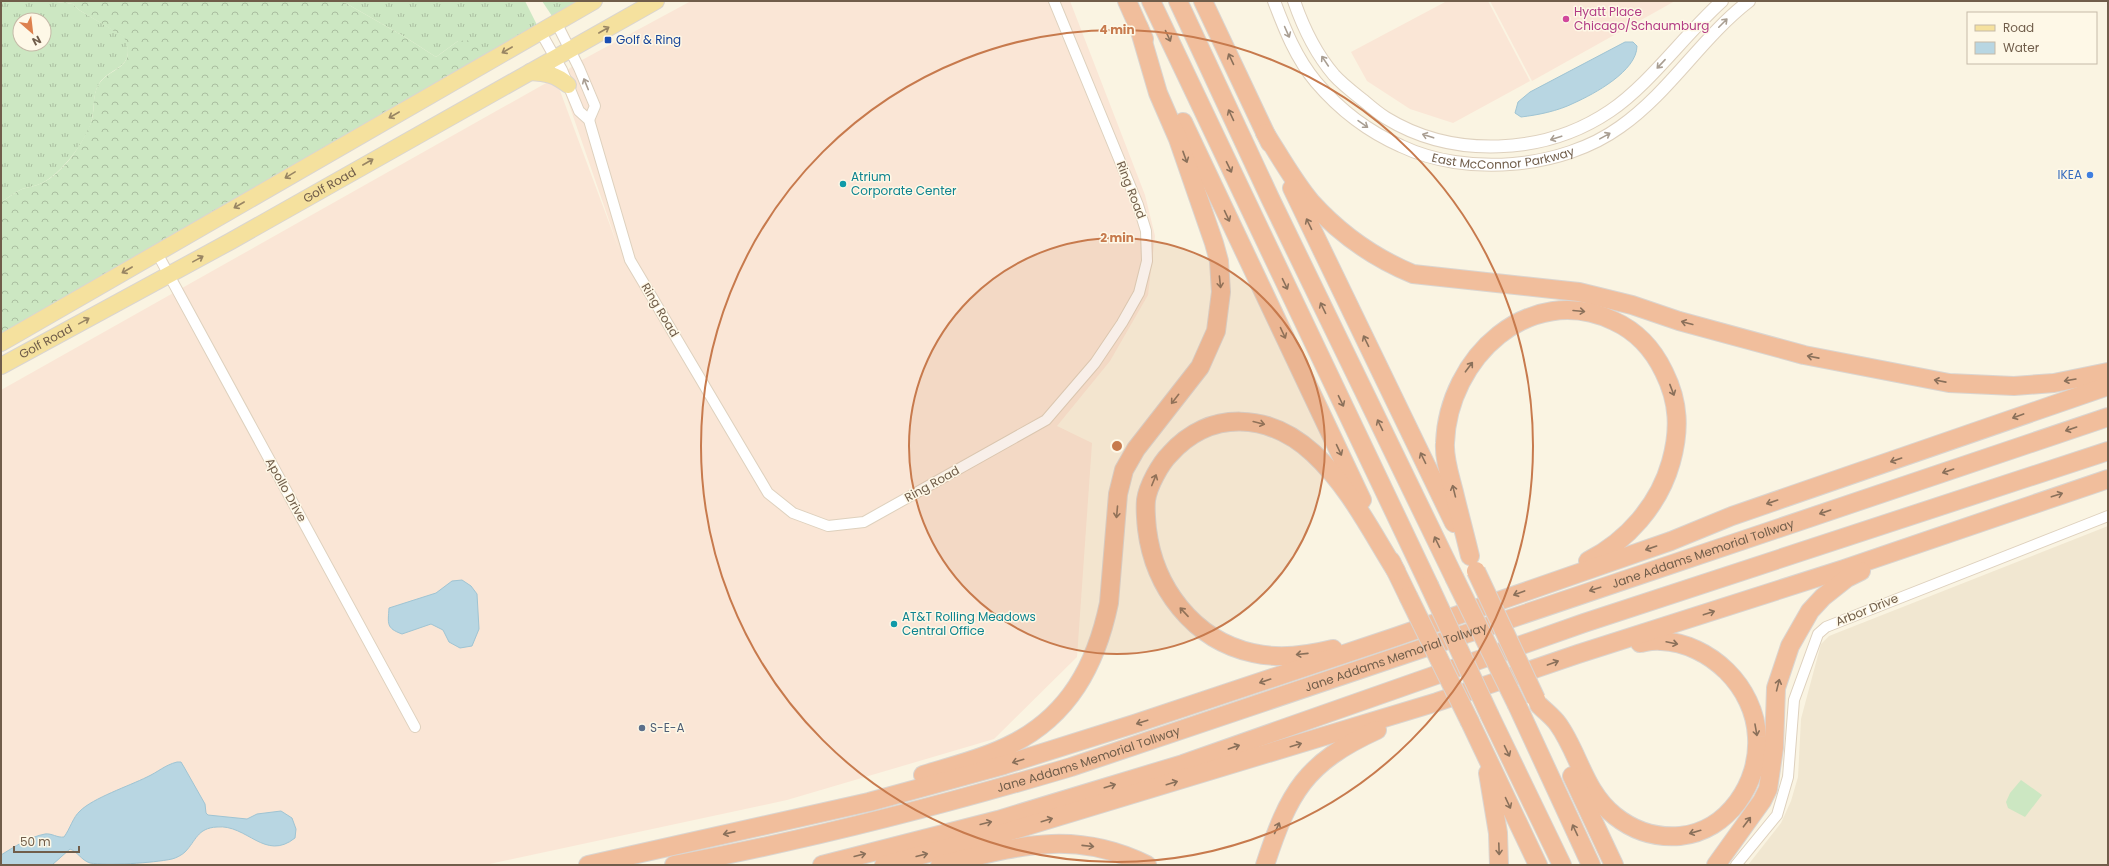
<svg xmlns="http://www.w3.org/2000/svg" width="2109" height="866" font-family="Poppins,sans-serif">
<defs>
<pattern id="grass-tufts" width="24" height="20" patternUnits="userSpaceOnUse"><rect width="24" height="20" fill="#cce7c2"/><path d="M3 7l-1-3M5 7V3M7 7l1-3M15 17l-1-3M17 17v-4M19 17l1-3" fill="none" stroke="#aabea0"/></pattern>
<pattern id="forest-crowns" width="20" height="18" patternUnits="userSpaceOnUse"><rect width="20" height="18" fill="#cce7c2"/><path d="M2 6a3 3 0 1 1 6 0M12 15a3 3 0 1 1 6 0" fill="none" stroke="#aabea0"/></pattern>
</defs>
<rect width="100%" height="100%" fill="#faf4e2"/>
<path fill="#f1e7d1" d="M2108,526V865H1748L1781,823L1791,801L1798,777L1801,719L1821,644L1829,636Z"/>
<g fill="#fae6d6" fill-rule="evenodd">
<path d="M691,1H1070L1145,195L1155,236L1148,295L1110,361L1057,426L1092,443L1077,657L994,739L787,800L485,865H1V390L555,78L582,60ZM556,80L563,87L620,252Z"/>
<path d="M1447,1H1488L1530,81L1453,123L1410,109L1367,81L1351,52Z"/>
<path d="M1490,1H1675L1532,81Z"/>
</g>
<g fill="url(#grass-tufts)" fill-rule="evenodd">
<path d="M1,1H48L73,4L79,10L125,37C137,70 110,66 99,84C92,95 95,111 91,123C85,142 61,174 42,183C36,186 28,187 22,189C15,192 8,198 1,202ZM20,20H44V44H20Z"/>
<path d="M342,1H525L540,31L485,63L458,41L436,57L405,37Z"/>
<path d="M542,1H594L556,22Z"/>
</g>
<path fill="url(#forest-crowns)" d="M48,1H342L405,37L436,57L458,41L475,40L485,63L1,343V202C8,198 15,192 22,189C28,187 36,186 42,183C62,174 82,145 90,125C96,113 91,96 99,84C110,67 138,69 124,37L79,10L73,4Z"/>
<path fill="#cce7c2" d="M2021,780L2042,795L2025,817L2008,808L2006,802L2010,793Z"/>
<g fill="#b8d6e2" stroke="#9fc4d3">
<path d="M1625,42H1633L1637,46C1637,71 1594,94 1574,103C1558,111 1538,115 1521,117L1515,113L1518,102L1530,92Z"/>
<path d="M462,580L471,586L477,594L479,629L472,646L460,648L449,642L443,630L431,624L402,634C386,628 388,624 389,608L436,593L452,581Z"/>
<path d="M177,762H181L184,767L205,804L206,813L208,815L247,819L257,814L281,811L292,818L296,829L295,838C265,862 247,824 217,827C197,828 196,841 185,852C182,855 176,858 172,859C153,863 107,866 90,863C81,860 78,852 70,849L52,865H1V855C14,847 29,837 45,834C52,833 57,838 64,837C70,829 73,817 80,811C93,798 129,786 147,777C158,772 165,765 177,762Z"/>
</g>
<g fill="none" stroke-linecap="round" stroke-linejoin="round">
<defs>
<g id="minor">
<path d="M556,22L579,68L595,106L589,120"/>
<path d="M540,31L562,70L579,111L589,120L630,260L768,493L793,513L828,526L864,522L1046,420L1095,363L1122,323L1139,293L1147,261L1146,231L1138,205L1054,1"/>
<path d="M157,253L415,727"/>
<path d="M1736,865L1777,815L1788,777L1794,700L1818,634L1826,627L2108,516"/>
</g>
<g id="tertiary">
<path id="s1" d="M1274,1C1285,30 1296,58 1316,82C1339,109 1369,132 1401,146C1466,177 1562,169 1620,127C1670,92 1701,38 1749,1"/>
<path d="M1294,1C1303,27 1316,54 1334,75C1343,85 1354,93 1364,101C1371,107 1378,113 1386,118C1453,159 1545,155 1610,111C1650,84 1685,34 1722,1"/>
</g>
<g id="primary">
<path d="M530,72C546,73 555,74 568,85"/>
<path d="M1,343L594,1"/>
<path id="s2" d="M1,366L231,241L656,1"/>
</g>
<g id="motorway">
<path d="M1127,1L1144,39"/>
<path d="M1151,1L1429,585"/>
<path d="M1178,1L1270,198L1454,577"/>
<path d="M1203,1L1270,143"/>
<path d="M1183,122L1362,500"/>
<path d="M1265,133C1279,155 1294,182 1311,202C1340,234 1374,258 1413,274L1579,292L1632,305L1679,321L1804,355L1949,383L2014,386L2054,383L2108,372"/>
<path d="M1292,188L1454,523"/>
<path d="M1470,556C1465,535 1459,513 1454,492C1450,476 1444,459 1445,443C1448,358 1529,281 1614,321C1636,331 1653,349 1664,372C1679,402 1680,430 1671,462C1659,505 1627,541 1588,561"/>
<path d="M1391,561L1408,596"/>
<path d="M1333,649C1309,655 1278,659 1253,653C1193,640 1154,587 1147,529C1146,519 1145,510 1146,500C1148,486 1160,464 1170,454C1211,409 1269,413 1313,453C1348,485 1371,531 1396,571"/>
<path d="M1517,705L1591,865"/>
<path d="M1539,705C1545,711 1553,717 1558,724C1579,753 1584,792 1615,816C1634,831 1656,838 1680,836C1728,831 1760,783 1757,737C1755,687 1710,643 1661,641C1654,640 1646,642 1640,643"/>
<path d="M1490,716L1562,865"/>
<path d="M1470,722L1538,865"/>
<path d="M1488,773L1498,833L1499,865"/>
<path d="M923,775C951,766 983,759 1010,745C1069,716 1096,665 1109,603L1118,494L1124,470L1136,449L1200,367L1216,331L1221,292L1219,261L1214,243L1178,139L1158,93L1139,28"/>
<path d="M1572,776L1614,865"/>
<path d="M588,865L869,802L1004,765L1134,724L1395,637L1671,541L1732,516L2108,386"/>
<path id="s3" d="M674,865C808,840 940,806 1071,767L2108,417"/>
<path d="M822,865L998,820L1183,764L1584,623L2108,451"/>
<path d="M884,865L1007,832L1437,702L1578,654L1844,569L2108,479"/>
<path d="M940,865C1015,847 1073,828 1147,865"/>
<path d="M1265,865C1289,792 1305,763 1377,730"/>
<path d="M1716,865L1762,801L1768,789L1774,748L1776,688L1790,646L1810,611L1823,597L1847,578L1861,571"/>
</g>
</defs>
<use href="#minor" stroke="#ded1be" stroke-width="12"/>
<use href="#tertiary" stroke="#ded1be" stroke-width="14"/>
<use href="#primary" stroke="#dad5d0" stroke-width="18"/>
<use href="#motorway" stroke="#dad5d0" stroke-width="20"/>
<use href="#minor" stroke="#fff" stroke-width="10"/>
<use href="#tertiary" stroke="#fff" stroke-width="12"/>
<use href="#primary" stroke="#f5e19e" stroke-width="16"/>
<use href="#motorway" stroke="#f1be9c" stroke-width="18"/>
<defs>
<g id="motorway-bridge">
<path d="M1476,571L1536,699"/>
<path d="M1454,577L1517,705"/>
<path d="M1429,585L1490,716"/>
<path d="M1408,596L1470,722"/>
</g>
</defs>
<use href="#motorway-bridge" stroke="#dad5d0" stroke-width="20" stroke-linecap="butt"/>
<use href="#motorway-bridge" stroke="#f1be9c" stroke-width="18"/>
</g>
<defs><path id="oneway-shaft" d="M-6 0H5M1.5-3L5.5 0L1.5 3" fill="none" stroke-width="1.6" stroke-linecap="round" stroke-linejoin="round"/></defs>
<g stroke="#a99e92">
<use href="#oneway-shaft" transform="translate(1723 23) rotate(-45)"/>
<use href="#oneway-shaft" transform="translate(1287 32) rotate(66)"/>
<use href="#oneway-shaft" transform="translate(1325 61) rotate(-124)"/>
<use href="#oneway-shaft" transform="translate(1661 64) rotate(133)"/>
<use href="#oneway-shaft" transform="translate(586 84) rotate(-112)"/>
<use href="#oneway-shaft" transform="translate(1363 124) rotate(35)"/>
<use href="#oneway-shaft" transform="translate(1428 136) rotate(-162)"/>
<use href="#oneway-shaft" transform="translate(1605 136) rotate(-29)"/>
<use href="#oneway-shaft" transform="translate(1556 138) rotate(162)"/>
</g>
<g stroke="#988563">
<use href="#oneway-shaft" transform="translate(604 30) rotate(-30)"/>
<use href="#oneway-shaft" transform="translate(507 50) rotate(150)"/>
<use href="#oneway-shaft" transform="translate(394 115) rotate(150)"/>
<use href="#oneway-shaft" transform="translate(368 162) rotate(-30)"/>
<use href="#oneway-shaft" transform="translate(290 175) rotate(149)"/>
<use href="#oneway-shaft" transform="translate(239 205) rotate(150)"/>
<use href="#oneway-shaft" transform="translate(198 259) rotate(-29)"/>
<use href="#oneway-shaft" transform="translate(127 270) rotate(150)"/>
<use href="#oneway-shaft" transform="translate(84 321) rotate(-29)"/>
</g>
<g stroke="#8a705a">
<use href="#oneway-shaft" transform="translate(1168 36) rotate(65)"/>
<use href="#oneway-shaft" transform="translate(1231 59) rotate(-115)"/>
<use href="#oneway-shaft" transform="translate(1231 115) rotate(-115)"/>
<use href="#oneway-shaft" transform="translate(1185 157) rotate(70)"/>
<use href="#oneway-shaft" transform="translate(1229 167) rotate(64)"/>
<use href="#oneway-shaft" transform="translate(1227 216) rotate(65)"/>
<use href="#oneway-shaft" transform="translate(1309 224) rotate(-116)"/>
<use href="#oneway-shaft" transform="translate(1220 282) rotate(84)"/>
<use href="#oneway-shaft" transform="translate(1285 284) rotate(64)"/>
<use href="#oneway-shaft" transform="translate(1323 308) rotate(-116)"/>
<use href="#oneway-shaft" transform="translate(1579 311) rotate(5)"/>
<use href="#oneway-shaft" transform="translate(1687 323) rotate(-165)"/>
<use href="#oneway-shaft" transform="translate(1283 333) rotate(65)"/>
<use href="#oneway-shaft" transform="translate(1366 341) rotate(-116)"/>
<use href="#oneway-shaft" transform="translate(1813 357) rotate(-169)"/>
<use href="#oneway-shaft" transform="translate(1469 367) rotate(-53)"/>
<use href="#oneway-shaft" transform="translate(2070 380) rotate(170)"/>
<use href="#oneway-shaft" transform="translate(1940 381) rotate(-169)"/>
<use href="#oneway-shaft" transform="translate(1672 390) rotate(69)"/>
<use href="#oneway-shaft" transform="translate(1175 399) rotate(128)"/>
<use href="#oneway-shaft" transform="translate(1341 401) rotate(64)"/>
<use href="#oneway-shaft" transform="translate(2018 416) rotate(160)"/>
<use href="#oneway-shaft" transform="translate(1259 423) rotate(14)"/>
<use href="#oneway-shaft" transform="translate(1380 425) rotate(-116)"/>
<use href="#oneway-shaft" transform="translate(2071 429) rotate(161)"/>
<use href="#oneway-shaft" transform="translate(1339 450) rotate(65)"/>
<use href="#oneway-shaft" transform="translate(1423 458) rotate(-116)"/>
<use href="#oneway-shaft" transform="translate(1896 460) rotate(161)"/>
<use href="#oneway-shaft" transform="translate(1948 471) rotate(161)"/>
<use href="#oneway-shaft" transform="translate(1154 480) rotate(-68)"/>
<use href="#oneway-shaft" transform="translate(1454 491) rotate(-104)"/>
<use href="#oneway-shaft" transform="translate(2057 495) rotate(-18)"/>
<use href="#oneway-shaft" transform="translate(1772 502) rotate(161)"/>
<use href="#oneway-shaft" transform="translate(1117 512) rotate(95)"/>
<use href="#oneway-shaft" transform="translate(1825 512) rotate(161)"/>
<use href="#oneway-shaft" transform="translate(1437 542) rotate(-116)"/>
<use href="#oneway-shaft" transform="translate(1651 548) rotate(161)"/>
<use href="#oneway-shaft" transform="translate(1595 589) rotate(162)"/>
<use href="#oneway-shaft" transform="translate(1519 593) rotate(160)"/>
<use href="#oneway-shaft" transform="translate(1184 612) rotate(-133)"/>
<use href="#oneway-shaft" transform="translate(1709 613) rotate(-18)"/>
<use href="#oneway-shaft" transform="translate(1672 643) rotate(12)"/>
<use href="#oneway-shaft" transform="translate(1302 654) rotate(174)"/>
<use href="#oneway-shaft" transform="translate(1553 663) rotate(-20)"/>
<use href="#oneway-shaft" transform="translate(1265 681) rotate(161)"/>
<use href="#oneway-shaft" transform="translate(1778 685) rotate(-76)"/>
<use href="#oneway-shaft" transform="translate(1142 722) rotate(162)"/>
<use href="#oneway-shaft" transform="translate(1756 730) rotate(80)"/>
<use href="#oneway-shaft" transform="translate(1296 745) rotate(-17)"/>
<use href="#oneway-shaft" transform="translate(1234 747) rotate(-19)"/>
<use href="#oneway-shaft" transform="translate(1507 751) rotate(64)"/>
<use href="#oneway-shaft" transform="translate(1018 761) rotate(163)"/>
<use href="#oneway-shaft" transform="translate(1172 783) rotate(-17)"/>
<use href="#oneway-shaft" transform="translate(1110 786) rotate(-17)"/>
<use href="#oneway-shaft" transform="translate(1508 803) rotate(65)"/>
<use href="#oneway-shaft" transform="translate(1047 820) rotate(-17)"/>
<use href="#oneway-shaft" transform="translate(1747 822) rotate(-53)"/>
<use href="#oneway-shaft" transform="translate(986 823) rotate(-14)"/>
<use href="#oneway-shaft" transform="translate(1277 828) rotate(-66)"/>
<use href="#oneway-shaft" transform="translate(1575 830) rotate(-115)"/>
<use href="#oneway-shaft" transform="translate(1695 832) rotate(164)"/>
<use href="#oneway-shaft" transform="translate(729 833) rotate(167)"/>
<use href="#oneway-shaft" transform="translate(1088 846) rotate(6)"/>
<use href="#oneway-shaft" transform="translate(1499 849) rotate(88)"/>
<use href="#oneway-shaft" transform="translate(860 855) rotate(-14)"/>
<use href="#oneway-shaft" transform="translate(922 855) rotate(-14)"/>
</g>
<circle cx="1117" cy="446" r="208" fill="#c77a4d" fill-opacity=".12"/>
<g fill="none" stroke="#c77a4d" stroke-width="2">
<circle cx="1117" cy="446" r="208"/>
<circle cx="1117" cy="446" r="416"/>
</g>
<circle fill="#d1479c" stroke="#fef8e7" stroke-width="1.5" cx="1566" cy="19" r="4"/>
<rect fill="#1a4fb4" stroke="#fef8e7" stroke-width="1.5" x="604" y="36" width="8" height="8" rx="2"/>
<circle fill="#3f7fe0" stroke="#fef8e7" stroke-width="1.5" cx="2090" cy="175" r="4"/>
<g fill="#0f9aa8" stroke="#fef8e7" stroke-width="1.5">
<circle cx="843" cy="184" r="4"/>
<circle cx="894" cy="624" r="4"/>
</g>
<circle fill="#5c6f8a" stroke="#fef8e7" stroke-width="1.5" cx="642" cy="728" r="4"/>
<g text-anchor="middle" stroke-width="3" stroke-linejoin="round" paint-order="stroke">
<g font-size="12" fill="#b23c85" stroke="#fef8e7" text-anchor="start">
<text x="1574" y="16">Hyatt Place<tspan x="1574" dy="14">Chicago/Schaumburg</tspan></text>
</g>
<g font-size="12" fill="#164399" stroke="#fef8e7" text-anchor="start">
<text x="616" y="44">Golf &amp; Ring</text>
</g>
<g font-size="12" fill="#705d4a" stroke="#fef8e7">
<text dy="4" stroke="none"><textPath href="#s1" startOffset="304">East McConnor Parkway</textPath></text>
<text dy="4" stroke="none"><textPath href="#s2" startOffset="375">Golf Road</textPath></text>
<text transform="translate(1131 190) rotate(69)" y="4">Ring Road</text>
<text transform="translate(660 310) rotate(59)" y="4">Ring Road</text>
<text dy="4" stroke="none"><textPath href="#s2" startOffset="51">Golf Road</textPath></text>
<text transform="translate(932 484) rotate(-29)" y="4">Ring Road</text>
<text transform="translate(286 490) rotate(61)" y="4">Apollo Drive</text>
<text dy="4" stroke="none"><textPath href="#s3" startOffset="1076">Jane Addams Memorial Tollway</textPath></text>
<text transform="translate(1867 610) rotate(-22)" y="4">Arbor Drive</text>
<text dy="4" stroke="none"><textPath href="#s3" startOffset="752">Jane Addams Memorial Tollway</textPath></text>
<text dy="4" stroke="none"><textPath href="#s3" startOffset="428">Jane Addams Memorial Tollway</textPath></text>
</g>
<g font-size="12" fill="#366cbe" stroke="#fef8e7" text-anchor="end">
<text x="2082" y="179">IKEA</text>
</g>
<g font-size="12" fill="#0d838f" stroke="#fef8e7" text-anchor="start">
<text x="851" y="181">Atrium<tspan x="851" dy="14">Corporate Center</tspan></text>
<text x="902" y="621">AT&amp;T Rolling Meadows<tspan x="902" dy="14">Central Office</tspan></text>
</g>
<g font-size="12" fill="#4e5e75" stroke="#fef8e7" text-anchor="start">
<text x="650" y="732">S-E-A</text>
</g>
</g>
<circle cx="1117" cy="446" r="6" fill="#c77a4d" stroke="#fef8e7" stroke-width="2"/>
<g font-size="12" text-anchor="middle" font-weight="bold" fill="#c77a4d" stroke="#fef8e7" stroke-width="3" stroke-linejoin="round" paint-order="stroke">
<text x="1117" y="34">4 min</text>
<text x="1117" y="242">2 min</text>
</g>
<rect width="2109" height="866" fill="none" stroke="#705d4a" stroke-width="4"/>
<rect x="1967" y="12" width="130" height="52" fill="#fef8e7" stroke="#c5baa8"/>
<rect x="1975" y="25" width="20" height="6" fill="#f5e19e" stroke="#c5baa8"/>
<text x="2003" y="32" font-size="12" fill="#705d4a">Road</text>
<rect x="1975" y="42" width="20" height="12" fill="#b8d6e2" stroke="#c5baa8"/>
<text x="2003" y="52" font-size="12" fill="#705d4a">Water</text>
<g transform="translate(32 32) rotate(152)"><circle r="19" fill="#fef8e7" stroke="#c5baa8"/>
<path d="M0-3L7 15L0 10L-7 15Z" fill="#dd814e"/>
<text y="-6" font-size="11" font-weight="bold" text-anchor="middle" fill="#705d4a">N</text>
</g>
<path d="M14 846v6h65v-6" fill="none" stroke="#705d4a" stroke-width="2"/>
<text x="20" y="846" font-size="12" fill="#705d4a" stroke="#fef8e7" stroke-width="3" paint-order="stroke">50 m</text>
</svg>
